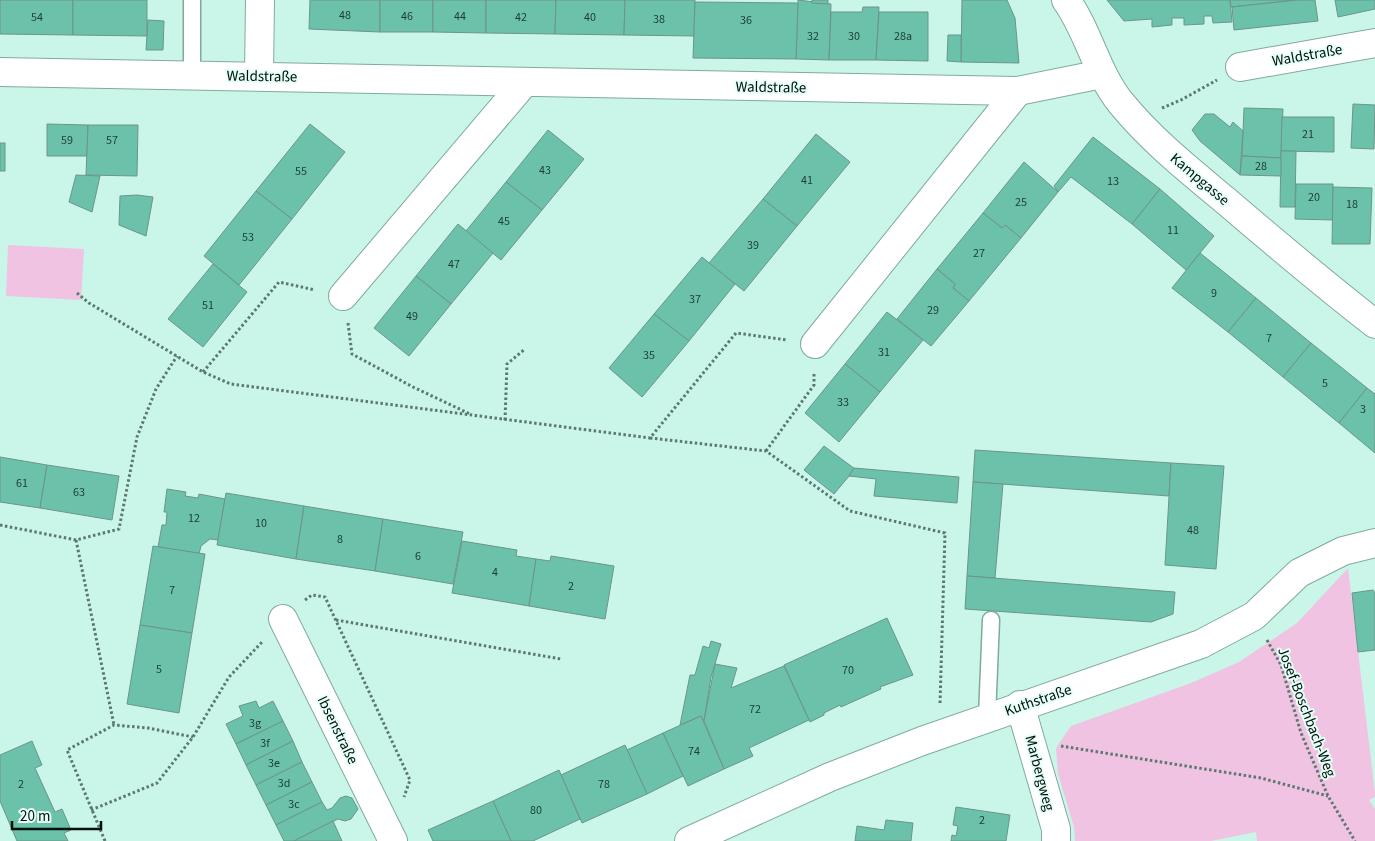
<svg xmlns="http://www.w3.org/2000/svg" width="1375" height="841" font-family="'Source Sans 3',sans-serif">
<rect width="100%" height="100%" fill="#caf6e9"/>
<g fill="#f0c3e2">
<path d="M8,245L84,249L81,300L6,296Z"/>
<path d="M1348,568L1375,793V797L1369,800L1375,809V841H1257L1256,832L1211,841H1075L1074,827L1058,774L1056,748L1071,726L1191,683L1239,662L1297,623Z"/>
</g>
<g fill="#6bc1aa" stroke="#6c9589">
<path d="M0,0H73V35L0,34Z"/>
<path d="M73,0H147V36L73,35Z"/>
<path d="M310,0H380V32L309,29Z"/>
<rect x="380" y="0" width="53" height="32"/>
<path d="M433,0H486V33L433,32Z"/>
<path d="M486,0H556L555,34L486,33Z"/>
<path d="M556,0H625L624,35L555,34Z"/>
<path d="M625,0H695L694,36L624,35Z"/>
<path d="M798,0L831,4L829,60L796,59Z"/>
<path d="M812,0H828V4L812,3Z"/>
<path d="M962,0H1007L1015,18L1019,63L961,62Z"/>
<path d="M1107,0H1230L1232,22L1213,23L1212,16H1204V24L1184,25V18H1172V25L1152,27V19L1124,21Z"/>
<path d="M1230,0H1297L1231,7Z"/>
<path d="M1297,0H1315L1318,21L1234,30L1232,7Z"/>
<path d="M1335,0H1375V9L1338,17Z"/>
<path d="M695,2L798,3L796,59L693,58Z"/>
<path d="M863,7H879L876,60H829L831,12H862Z"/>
<path d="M879,12H928V61L876,60Z"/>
<path d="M148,20L164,21L163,50H146Z"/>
<path d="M948,35H961V62L947,61Z"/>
<path d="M1353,104L1375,105L1374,149L1351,148Z"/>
<path d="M1244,108L1283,109L1281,158L1242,156Z"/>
<path d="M1205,114H1214L1230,127L1233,122L1243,131L1240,175L1200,141L1192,130Z"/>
<path d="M1282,117H1334V152L1281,151Z"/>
<path d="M47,124L88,125L87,156H47Z"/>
<path d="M310,124L345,152L292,219L256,191Z"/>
<path d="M88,125H138L137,176L86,175Z"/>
<path d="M548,130L584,159L542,210L506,182Z"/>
<path d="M816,134L850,162L797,226L763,199Z"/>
<path d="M1093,137L1160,189L1132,224L1071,177L1058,192L1054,186Z"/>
<rect x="0" y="143" width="5" height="28"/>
<path d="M1281,151H1296L1295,207H1280Z"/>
<path d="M1242,156L1281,158V176L1240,175Z"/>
<path d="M1024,162L1058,192L1021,238L1005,225L1002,228L983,213Z"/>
<path d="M76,175L100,176L92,212L69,202Z"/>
<path d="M506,182L542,210L501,260L466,231Z"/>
<path d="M1296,184H1333V220L1295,219Z"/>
<path d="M1333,187L1372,188L1370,244H1332Z"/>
<path d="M1160,189L1214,236L1186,270L1132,224Z"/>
<path d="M256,191L292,219L239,285L204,256Z"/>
<path d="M137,195L153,197L146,236L119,225L120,196Z"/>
<path d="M763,199L797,226L744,291L709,263Z"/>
<path d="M983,213L1002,228L1005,225L1021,238L969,301L953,288L955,284L937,269Z"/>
<path d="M458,224L493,253L451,304L416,276Z"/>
<path d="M1200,253L1256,298L1228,332L1172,288Z"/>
<path d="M702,257L735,284L689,341L654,314Z"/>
<path d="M213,264L247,292L203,347L168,319Z"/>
<path d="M937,269L955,284L953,288L969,301L931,346L897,319Z"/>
<path d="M416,276L451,304L409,356L374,328Z"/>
<path d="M1256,298L1311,343L1283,377L1228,332Z"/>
<path d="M887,312L923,340L880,392L845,364Z"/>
<path d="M654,314L689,341L642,397L609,368Z"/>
<path d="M1311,343L1367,388L1339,423L1283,377Z"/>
<path d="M845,364L880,392L839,442L805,413Z"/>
<path d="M1367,388L1375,394V453L1339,423Z"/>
<path d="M824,446L855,469L834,494L804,470Z"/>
<path d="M975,450L1171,463L1169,496L973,482Z"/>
<path d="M0,457L47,465L40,508L0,502Z"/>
<path d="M1171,463L1224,466L1216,569L1165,565Z"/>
<path d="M47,465L119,476L112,520L40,508Z"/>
<path d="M854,468L959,477L957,503L874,496L876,479L849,476Z"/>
<path d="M973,482L1003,484L995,578L967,576Z"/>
<path d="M167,489L186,492L185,496L198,498L199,494L225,499L218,540L210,539L201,546L199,554L158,547L162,525H166L167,512H164Z"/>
<path d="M226,493L304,506L296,559L217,545Z"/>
<path d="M304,506L383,519L375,571L296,559Z"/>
<path d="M383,519L463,532L453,584L375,571Z"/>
<path d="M462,541L517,550L516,556L536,559L529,606L452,593Z"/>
<path d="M153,546L205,554L192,633L140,625Z"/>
<path d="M551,556L614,566L605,619L529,606L536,559L550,561Z"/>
<path d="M967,576L1175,592L1173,614L1151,622L965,609Z"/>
<path d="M1373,590L1375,593V650L1358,652L1352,593Z"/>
<path d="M887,618L913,675L880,687L881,689L841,707L840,705L824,713V715L810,722L784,665Z"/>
<path d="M140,625L192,633L179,713L127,704Z"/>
<path d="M711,641L721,644L711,677L704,721L701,716L680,725L690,675H695L703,646L709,648Z"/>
<path d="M715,664L737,668L731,688L784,666L809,720L749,748L753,756L724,769L704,721Z"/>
<path d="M256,701L259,708L273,701L283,721L236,744L226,724L243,716L239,706Z"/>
<path d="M701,716L724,769L688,786L663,733Z"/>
<path d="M283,721L293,741L246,765L236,744Z"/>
<path d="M663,733L683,776L647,794L627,750Z"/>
<path d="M32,741L42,765L35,768L55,812L62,809L71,830L64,833L68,841H17L0,801V755Z"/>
<path d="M293,741L302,762L256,785L246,765Z"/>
<path d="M625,745L647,794L582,823L561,775Z"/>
<path d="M302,762L312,782L266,805L256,785Z"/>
<path d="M559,770L580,819L533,841H511L493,801Z"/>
<path d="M312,782L322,802L276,825L266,805Z"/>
<path d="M346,796L352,798L358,809L351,819L345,821L338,819L294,841H284L276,825L322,802L327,810L332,808L340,798Z"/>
<path d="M493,801L511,841H433L428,830Z"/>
<path d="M956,807L1010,815L1006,841H951L952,835L956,836L958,826L953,825Z"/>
<path d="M886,820L913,823L911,841H855L857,826L884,830Z"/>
<path d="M333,821L342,841H294Z"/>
</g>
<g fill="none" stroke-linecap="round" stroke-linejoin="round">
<defs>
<g id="lane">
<path d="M192,0V75"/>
<path d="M987,717L991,620"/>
</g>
<g id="street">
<path d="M1066,0C1089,32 1096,72 1121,103C1152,141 1189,170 1226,201C1275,243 1324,284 1375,324"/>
<path d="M1240,67L1375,43"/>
<path d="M0,72L1018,91L1102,74"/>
<path d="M259,76L260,0"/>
<path d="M343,296L524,83"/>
<path d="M815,344L1018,91"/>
<path d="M283,619L393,841"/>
<path d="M1020,705L1056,829V841"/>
<path d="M689,841L830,777L922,741L1201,644L1254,616L1299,573L1343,551L1375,543"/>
</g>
</defs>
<use href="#lane" stroke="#80aa9d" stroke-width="19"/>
<use href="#street" stroke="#80aa9d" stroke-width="30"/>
<g stroke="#5c7870" stroke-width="3" stroke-dasharray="2.5 2.5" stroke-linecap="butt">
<path d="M1162,108L1181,100L1217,80"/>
<path d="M77,293L89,303L203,372L231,384L650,438L736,333L787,340"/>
<path d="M348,323L352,354L413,387L470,414"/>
<path d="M203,372L279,282L315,290"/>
<path d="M505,420L507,364L525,349"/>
<path d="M650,438L766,451L850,511L945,533L940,704"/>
<path d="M766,451L814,385V372"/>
<path d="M0,525L76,540L119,529L137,437L156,389L177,356"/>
<path d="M76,540L114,725"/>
<path d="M305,600L312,595L325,597L410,780L404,797"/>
<path d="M336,620L561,659"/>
<path d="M1267,640L1281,665L1301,733L1328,796L1355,841"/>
<path d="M1061,746L1261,778L1328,796"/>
<path d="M91,810L157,783L193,737L229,677L263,641"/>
<path d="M105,841L67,750L114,725L148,728L193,737"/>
</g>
<use href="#lane" stroke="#fff" stroke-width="16"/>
<use href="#street" stroke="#fff" stroke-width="28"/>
</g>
<g text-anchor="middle" stroke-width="4" stroke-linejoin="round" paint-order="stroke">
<g font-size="12" fill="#1c3c34">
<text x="345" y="19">48</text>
<text x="407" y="20">46</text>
<text x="460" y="20">44</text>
<text x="37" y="21">54</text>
<text x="521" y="21">42</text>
<text x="590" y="21">40</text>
<text x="659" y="23">38</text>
<text x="746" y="24">36</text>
<text x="813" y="40">32</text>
<text x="854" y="40">30</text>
<text x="903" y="40">28a</text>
<text x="1308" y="138">21</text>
<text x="67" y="144">59</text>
<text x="112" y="144">57</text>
<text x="1261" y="170">28</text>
<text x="545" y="174">43</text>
<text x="301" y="175">55</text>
<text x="807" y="184">41</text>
<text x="1113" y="185">13</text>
<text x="1314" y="201">20</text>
<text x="1021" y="206">25</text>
<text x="1352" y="208">18</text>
<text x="504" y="225">45</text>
<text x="1173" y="234">11</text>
<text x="248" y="241">53</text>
<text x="753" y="249">39</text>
<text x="979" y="257">27</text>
<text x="454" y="268">47</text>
<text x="1214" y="297">9</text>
<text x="695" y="303">37</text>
<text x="208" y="309">51</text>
<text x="933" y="314">29</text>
<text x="412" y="320">49</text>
<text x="1269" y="342">7</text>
<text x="884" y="356">31</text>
<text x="649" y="359">35</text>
<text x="1325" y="387">5</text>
<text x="843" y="406">33</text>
<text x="1363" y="413">3</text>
<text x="22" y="487">61</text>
<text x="79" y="496">63</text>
<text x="194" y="522">12</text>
<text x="261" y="527">10</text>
<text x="1193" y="534">48</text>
<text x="340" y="543">8</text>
<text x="418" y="560">6</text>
<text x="495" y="576">4</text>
<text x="571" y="590">2</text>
<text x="172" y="594">7</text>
<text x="159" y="673">5</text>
<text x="848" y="674">70</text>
<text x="755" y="713">72</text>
<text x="255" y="727">3g</text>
<text x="265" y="747">3f</text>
<text x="694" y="755">74</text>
<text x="274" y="767">3e</text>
<text x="284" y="787">3d</text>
<text x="21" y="788">2</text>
<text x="604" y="788">78</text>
<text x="294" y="808">3c</text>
<text x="536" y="814">80</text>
<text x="982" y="824">2</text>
</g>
<g font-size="15" fill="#02100c" stroke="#e5fff7">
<text transform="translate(1307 55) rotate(-10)" y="5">Waldstraße</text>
<text transform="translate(262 76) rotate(1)" y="5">Waldstraße</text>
<text transform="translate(771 87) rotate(1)" y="5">Waldstraße</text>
<text transform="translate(1200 179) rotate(40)" y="5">Kampgasse</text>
<text transform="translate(1038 700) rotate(-19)" y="5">Kuthstraße</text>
<text transform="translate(1307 712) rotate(69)" y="5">Josef-Boschbach-Weg</text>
<text transform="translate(338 730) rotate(64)" y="5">Ibsenstraße</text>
<text transform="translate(1040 773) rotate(75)" y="5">Marbergweg</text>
</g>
</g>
<path d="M12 821v8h89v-8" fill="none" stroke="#02100c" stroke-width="2.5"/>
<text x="20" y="821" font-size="15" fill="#02100c" stroke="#e5fff7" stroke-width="4" paint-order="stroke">20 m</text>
</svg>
